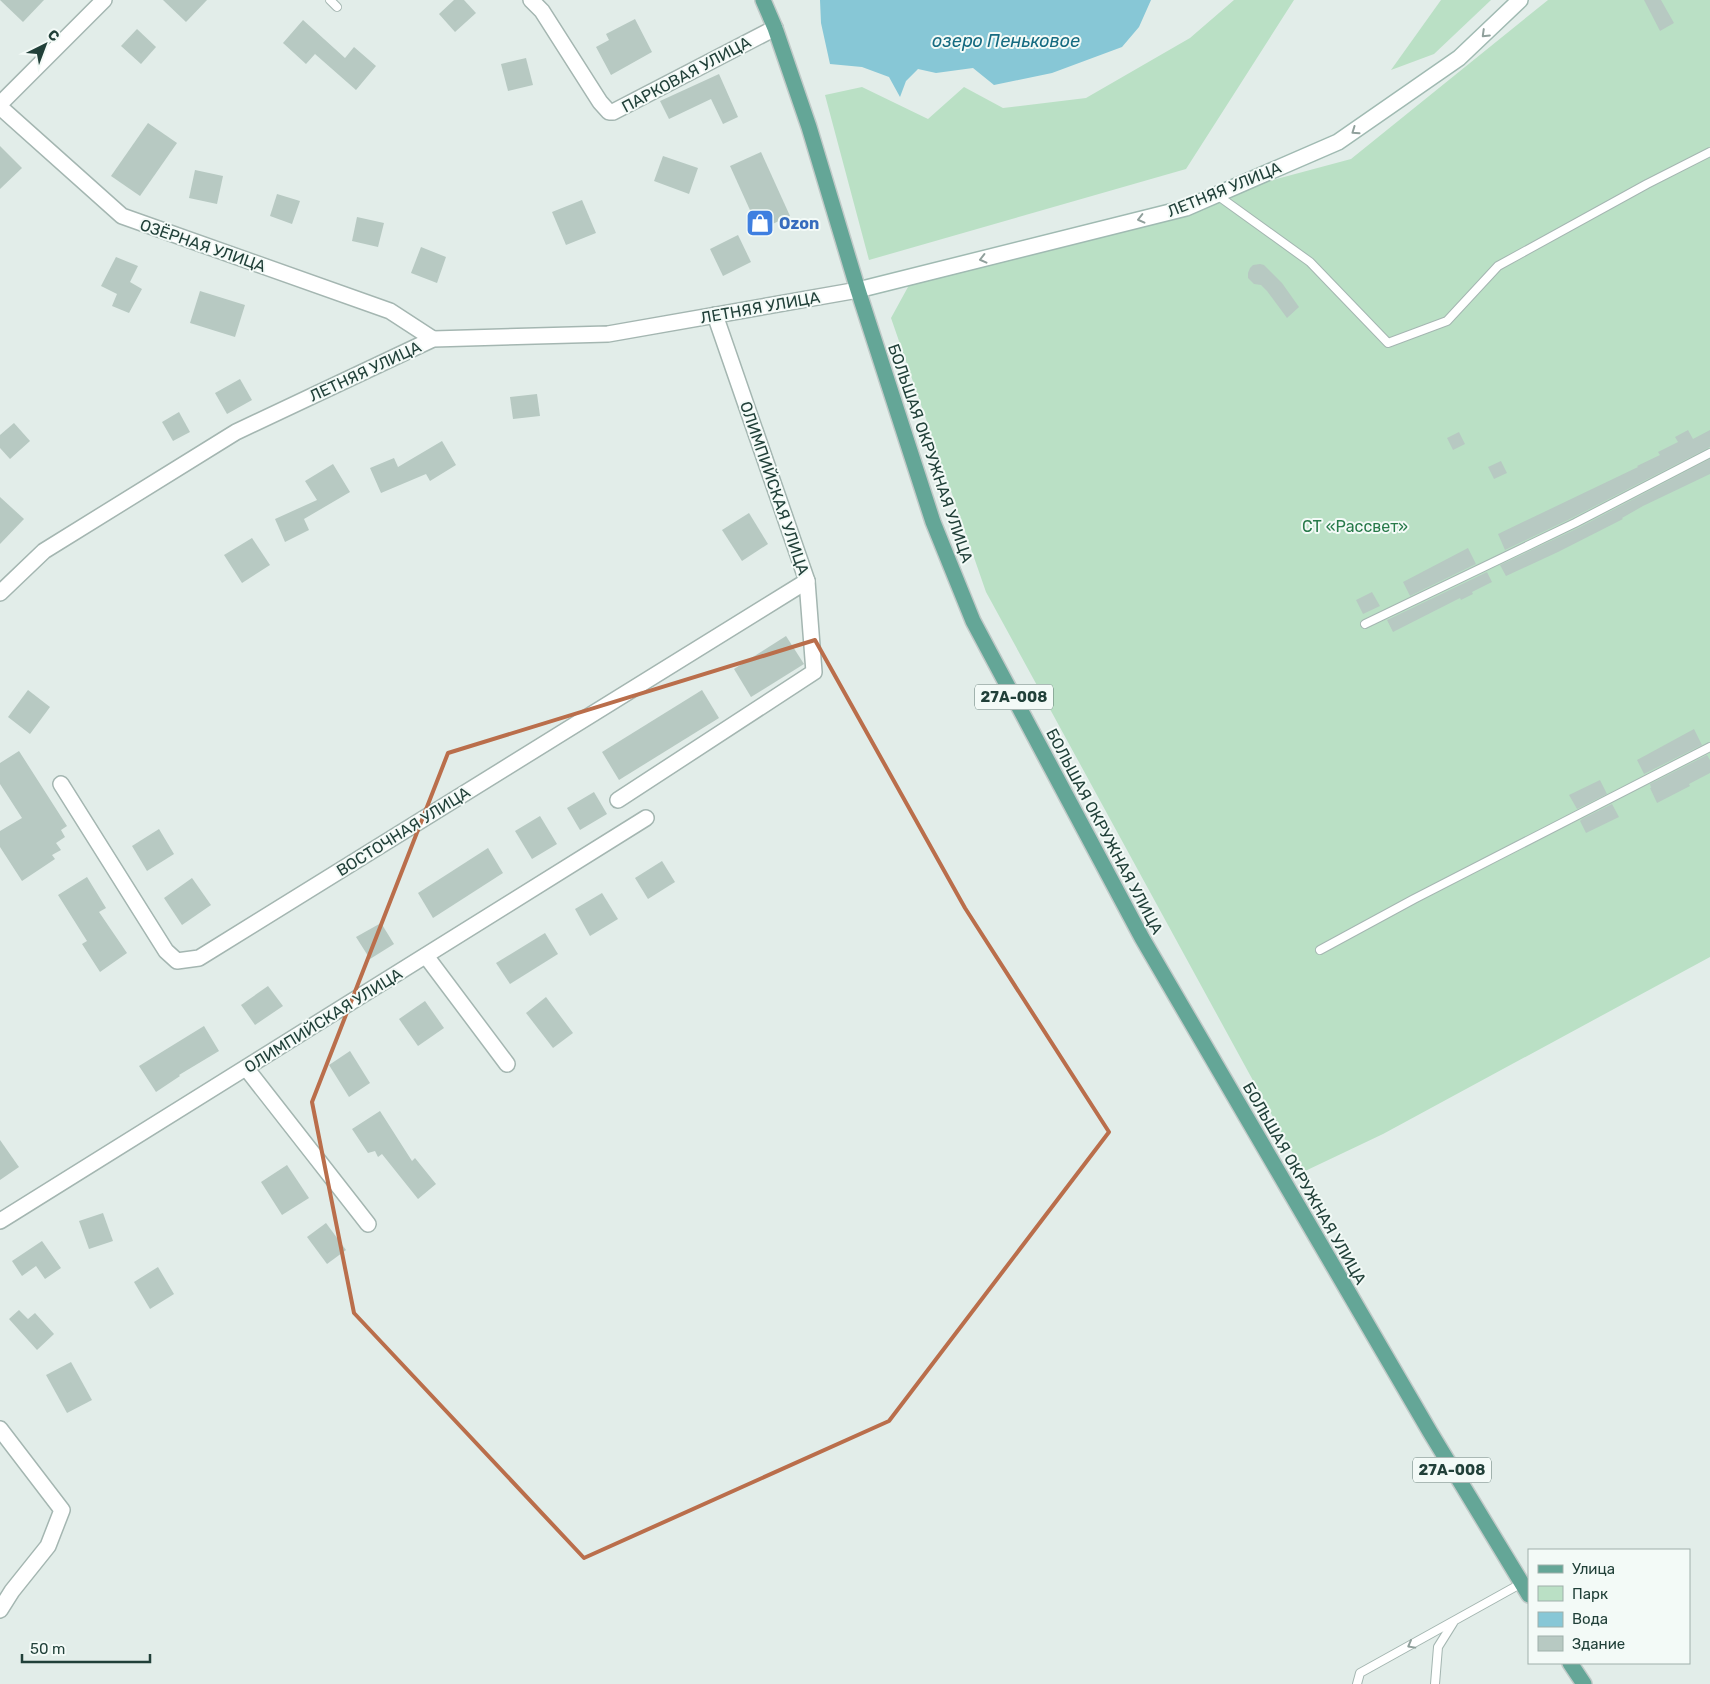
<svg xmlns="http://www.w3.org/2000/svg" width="1710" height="1684" font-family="Rubik,sans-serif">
<rect width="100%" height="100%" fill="#e2ede9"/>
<g fill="#bae0c5">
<path d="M1234,0H1294L1186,169L869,260L825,95L862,87L928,119L964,87L1003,108L1086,98L1190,38Z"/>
<path d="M1441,0H1491L1434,54L1391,70Z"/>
<path d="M1548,0H1710V957L1383,1134L1303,1172L986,592L891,318L914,276L1351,159Z"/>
</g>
<path fill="#87c7d6" d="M820,0H1151L1139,27L1122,47L1052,73L994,85L973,68L936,73L918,69L906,81L900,97L889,77L862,67L830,64L821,23Z"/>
<g fill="#b7c9c2">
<path d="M0,0H44L23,22Z"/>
<path d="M163,0H207L186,22Z"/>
<path d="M454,0H464L476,13L455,32L439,14Z"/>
<path d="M1644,0H1661L1674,23L1660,31Z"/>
<path d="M635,19L652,52L611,75L596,47L609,40L606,34Z"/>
<path d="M303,20L345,58L354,47L376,66L356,90L315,54L306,64L283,43Z"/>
<path d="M137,29L156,47L141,64L121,46Z"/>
<path d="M526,58L533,85L508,91L501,64Z"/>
<path d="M719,74L738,117L723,124L711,99L669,119L660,101Z"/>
<path d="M148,123L177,143L140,196L111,176Z"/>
<path d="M0,146L22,168L0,189Z"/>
<path d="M761,152L790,216L759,230L730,166Z"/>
<path d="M663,156L698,168L689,194L654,181Z"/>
<path d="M195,170L223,176L217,204L189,198Z"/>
<path d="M277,194L300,201L292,224L270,216Z"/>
<path d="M582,200L596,233L566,245L552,212Z"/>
<path d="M357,217L384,223L378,247L352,241Z"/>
<path d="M738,235L751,262L723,276L710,249Z"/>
<path d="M421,247L446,257L437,283L411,273Z"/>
<path d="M116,257L138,266L130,282L142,289L129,313L112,306L117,294L101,286Z"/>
<path d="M1260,264L1264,265L1282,283L1299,307L1287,318L1267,291L1261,285L1254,284L1248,278V273L1250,268L1253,265Z"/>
<path d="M200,291L245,305L235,337L190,323Z"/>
<path d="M240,379L252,400L227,414L215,393Z"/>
<path d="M537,394L540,416L513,419L510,397Z"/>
<path d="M179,412L190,432L173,441L162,422Z"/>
<path d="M14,423L30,441L10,459L0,448V435Z"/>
<path d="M1688,430L1693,439L1710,430V447L1572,518L1505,550L1498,534L1638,467L1637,466L1660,455L1658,452L1678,442L1675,437Z"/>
<path d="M1459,432L1465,444L1453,450L1447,438Z"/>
<path d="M442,441L456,465L430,481L426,474L381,493L370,468L394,458L398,467Z"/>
<path d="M1710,459V474L1643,506L1622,518L1623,519L1558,552L1506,576L1500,565L1578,528Z"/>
<path d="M1501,461L1507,473L1494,479L1488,467Z"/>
<path d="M333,464L350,492L304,519L309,530L285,542L275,519L317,500L305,481Z"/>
<path d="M0,497L24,519L0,544Z"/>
<path d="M749,513L768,544L742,561L722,530Z"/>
<path d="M252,538L270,565L242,583L224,555Z"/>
<path d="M1468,548L1476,564L1410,596L1403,582Z"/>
<path d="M1487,572L1492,582L1472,592L1473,594L1461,600L1460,598L1393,632L1387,620Z"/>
<path d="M1372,592L1380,606L1363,614L1356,600Z"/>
<path d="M786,636L804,664L751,697L734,669Z"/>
<path d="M28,690L50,707L30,734L8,717Z"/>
<path d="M702,690L719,718L619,780L602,752Z"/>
<path d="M1694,729L1702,745L1644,774L1637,760Z"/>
<path d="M19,751L67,826L61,830L65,837L56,843L61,850L52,855L55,859L22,881L0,847V831L22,818L0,784V763Z"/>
<path d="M1707,755L1710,760V773L1689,784L1690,786L1657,803L1650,788H1651L1650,784Z"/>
<path d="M1600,780L1607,794L1577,809L1569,795Z"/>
<path d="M594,792L607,814L580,830L567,808Z"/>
<path d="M1612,804L1619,817L1586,833L1580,821L1582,819Z"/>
<path d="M540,816L557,844L532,859L515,831Z"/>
<path d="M159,829L174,854L147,871L132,846Z"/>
<path d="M488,848L503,873L433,918L418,893Z"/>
<path d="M662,861L675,882L648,899L635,878Z"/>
<path d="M87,877L106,908L99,912L127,953L100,972L82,944L87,941L58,895Z"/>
<path d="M192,878L211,905L182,925L164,898Z"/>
<path d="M602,893L618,919L590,936L575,909Z"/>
<path d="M381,923L394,944L370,959L356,937Z"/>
<path d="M545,933L558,954L510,984L496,963Z"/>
<path d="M268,986L283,1006L255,1025L241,1005Z"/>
<path d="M546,997L573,1033L553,1048L526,1013Z"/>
<path d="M425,1001L444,1028L418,1046L399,1019Z"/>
<path d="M204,1026L219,1051L179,1075L180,1076L156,1092L139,1066Z"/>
<path d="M350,1051L370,1083L349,1097L329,1065Z"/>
<path d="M380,1111L412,1161L415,1158L436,1184L418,1199L382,1154L378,1157L375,1151L368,1153L352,1129Z"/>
<path d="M0,1140L19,1167L0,1180Z"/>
<path d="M287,1165L309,1198L282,1215L261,1182Z"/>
<path d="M103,1213L113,1241L89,1249L79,1221Z"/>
<path d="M326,1223L346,1250L327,1264L307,1237Z"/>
<path d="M42,1241L61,1268L45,1279L36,1266L22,1276L12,1261Z"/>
<path d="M158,1267L174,1294L150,1309L134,1282Z"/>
<path d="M19,1310L28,1319L35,1313L54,1334L37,1350L9,1319Z"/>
<path d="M71,1362L92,1400L67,1413L46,1375Z"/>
</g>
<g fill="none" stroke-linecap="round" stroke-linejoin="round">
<defs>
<g id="lane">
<path d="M330,0L337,7"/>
<path d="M1217,195L1310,262L1388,343L1447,321L1498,266L1647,184L1710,152"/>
<path d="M1365,624L1575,523L1710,453"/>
<path d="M1320,950L1414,899L1710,747"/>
<path d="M1357,1684L1360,1673L1522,1583"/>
<path d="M1435,1684L1438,1647L1453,1623"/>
</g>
<g id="street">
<path d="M531,0L542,11L600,102L609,112H613L775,28"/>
<path d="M0,104L104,0"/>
<path d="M0,107L122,216L390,311L433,339"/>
<path d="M0,593L44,551L236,432L433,339L608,334L858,290"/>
<path d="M61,784L166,951L177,961L199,958L807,581"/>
<path d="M618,800L814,672L807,581L715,315"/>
<path d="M426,956L507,1064"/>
<path d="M246,1068L368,1224"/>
<path d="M0,1221L646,818"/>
<path d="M0,1429L62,1510L48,1546L12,1591L0,1610"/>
</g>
<path id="secondary" d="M858,290L1186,208L1338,142L1459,58L1520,0"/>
<g id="primary">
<path d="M763,0L775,28L809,127L858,290L933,522L973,621L1142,938L1430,1432L1529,1595"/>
<path d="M1570,1663L1584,1684"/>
</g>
</defs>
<use href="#lane" stroke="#a4b6b1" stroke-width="10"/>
<use href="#street" stroke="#a4b6b1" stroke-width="18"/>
<use href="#secondary" stroke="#a0bab2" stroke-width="18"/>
<use href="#primary" stroke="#c1cac8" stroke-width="18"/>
<use href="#lane" stroke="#fff" stroke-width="8"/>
<use href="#street" stroke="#fff" stroke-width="15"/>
<use href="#secondary" stroke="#fff" stroke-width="15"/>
<use href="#primary" stroke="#64a697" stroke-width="15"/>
</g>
<defs><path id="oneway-chevron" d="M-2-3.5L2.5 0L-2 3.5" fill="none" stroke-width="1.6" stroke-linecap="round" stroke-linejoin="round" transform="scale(1.25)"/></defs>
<g stroke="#90a09c">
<use href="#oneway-chevron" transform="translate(1485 34) rotate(136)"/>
<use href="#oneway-chevron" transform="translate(1355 131) rotate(145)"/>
<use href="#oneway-chevron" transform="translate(1141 219) rotate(166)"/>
<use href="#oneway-chevron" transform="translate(983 259) rotate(166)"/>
<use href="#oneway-chevron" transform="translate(1411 1645) rotate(151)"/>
</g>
<path fill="none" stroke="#ba6e4b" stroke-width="4" stroke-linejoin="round" d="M815,640L965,908L1109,1132L889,1421L584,1558L354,1313L312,1102L448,753Z"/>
<defs>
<symbol id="shop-square" viewBox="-11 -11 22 22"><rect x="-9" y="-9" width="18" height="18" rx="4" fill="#3f7fe0" stroke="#f3faf7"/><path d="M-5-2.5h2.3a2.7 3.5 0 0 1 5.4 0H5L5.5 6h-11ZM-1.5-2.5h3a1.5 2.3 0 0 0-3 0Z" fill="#fff"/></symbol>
</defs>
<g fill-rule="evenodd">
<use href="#shop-square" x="744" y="207" width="32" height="32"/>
</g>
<g text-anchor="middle" stroke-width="4" stroke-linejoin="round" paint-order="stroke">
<g fill="#f3faf7" stroke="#607872" stroke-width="1">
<rect x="975" y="684.5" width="78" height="25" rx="4"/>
<rect x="1413" y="1457.5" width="78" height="25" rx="4"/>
</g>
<g font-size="15" font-weight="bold" fill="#214039">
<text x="1014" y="702">27А-008</text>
<text x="1452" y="1475">27А-008</text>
</g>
<g font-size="16" fill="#214039" stroke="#f3faf7">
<text transform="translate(686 74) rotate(-28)" y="6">ПАРКОВАЯ УЛИЦА</text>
<text transform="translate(1224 189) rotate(-22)" y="6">ЛЕТНЯЯ УЛИЦА</text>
<text transform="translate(203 245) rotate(19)" y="6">ОЗЁРНАЯ УЛИЦА</text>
<text transform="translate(760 307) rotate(-10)" y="6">ЛЕТНЯЯ УЛИЦА</text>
<text transform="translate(365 371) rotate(-25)" y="6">ЛЕТНЯЯ УЛИЦА</text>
<text transform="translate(931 453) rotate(71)" y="6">БОЛЬШАЯ ОКРУЖНАЯ УЛИЦА</text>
<text transform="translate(775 488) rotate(71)" y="6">ОЛИМПИЙСКАЯ УЛИЦА</text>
<text transform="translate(403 831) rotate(-32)" y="6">ВОСТОЧНАЯ УЛИЦА</text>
<text transform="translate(1105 831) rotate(62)" y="6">БОЛЬШАЯ ОКРУЖНАЯ УЛИЦА</text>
<text transform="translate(323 1020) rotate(-32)" y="6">ОЛИМПИЙСКАЯ УЛИЦА</text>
<text transform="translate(1305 1183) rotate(60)" y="6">БОЛЬШАЯ ОКРУЖНАЯ УЛИЦА</text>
</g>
<g font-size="16" font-weight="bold" fill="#366cbe" stroke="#f3faf7" text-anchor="start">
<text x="779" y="229">Ozon</text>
</g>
<g font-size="16" fill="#287a4a" stroke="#f3faf7">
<text x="1355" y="532">СТ «Рассвет»</text>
</g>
<g font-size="18" font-style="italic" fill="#166b81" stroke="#f3faf7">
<text x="1006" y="47">озеро Пеньковое</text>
</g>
</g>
<rect x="1528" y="1549" width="162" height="115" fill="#f3faf7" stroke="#9fb0ab"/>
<rect x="1538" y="1565" width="25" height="8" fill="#64a697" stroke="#9fb0ab"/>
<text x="1572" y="1574" font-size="15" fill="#214039">Улица</text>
<rect x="1538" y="1586" width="25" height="15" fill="#bae0c5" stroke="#9fb0ab"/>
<text x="1572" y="1599" font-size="15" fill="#214039">Парк</text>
<rect x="1538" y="1612" width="25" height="15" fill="#87c7d6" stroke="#9fb0ab"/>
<text x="1572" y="1624" font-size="15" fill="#214039">Вода</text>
<rect x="1538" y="1636" width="25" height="15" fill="#b7c9c2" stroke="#9fb0ab"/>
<text x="1572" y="1649" font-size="15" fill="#214039">Здание</text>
<g transform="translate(45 45) rotate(42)" stroke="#f3faf7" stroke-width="4" paint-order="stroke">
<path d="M0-4L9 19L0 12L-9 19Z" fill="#214039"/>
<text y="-8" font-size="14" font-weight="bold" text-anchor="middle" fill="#214039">С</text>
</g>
<path d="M22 1654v8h128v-8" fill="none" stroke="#214039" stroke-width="2.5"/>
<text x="30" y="1654" font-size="15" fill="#214039" stroke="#f3faf7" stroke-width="4" paint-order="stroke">50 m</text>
</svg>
